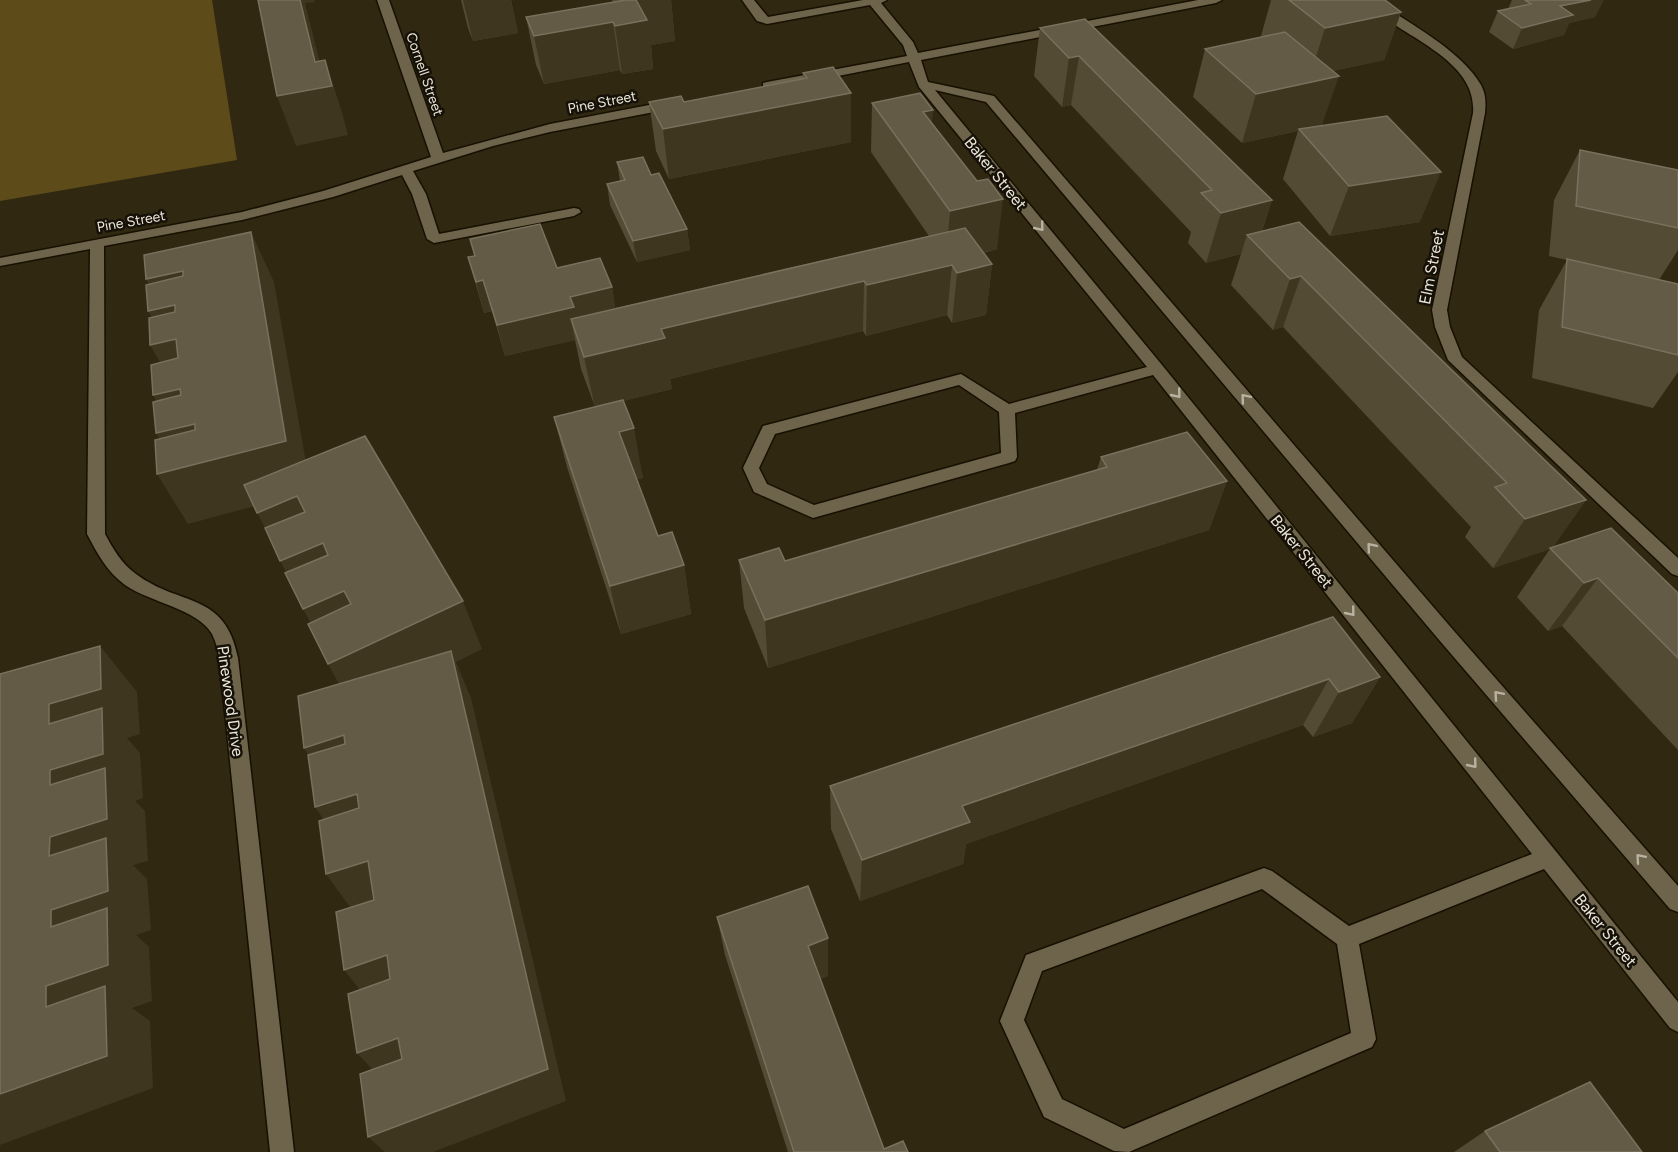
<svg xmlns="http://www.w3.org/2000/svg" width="1678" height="1152" font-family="Figtree,sans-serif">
<rect width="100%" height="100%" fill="#302811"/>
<path fill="#5d4b1a" d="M0,0H212L237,160L0,201Z"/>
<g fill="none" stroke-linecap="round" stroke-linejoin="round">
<defs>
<g id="minor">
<path d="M377,0H389L443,153L550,124L675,100L681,104L675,108L550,132L493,146L413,171L426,194L439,234L574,208L579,209L581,212L574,216L434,243L427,239L412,194L402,175L333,197L242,220L104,246L105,534C113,549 122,564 136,574C180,607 225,591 238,658L294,1152H270L223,693C220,674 221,651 212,634C198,609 149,602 125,585C107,572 97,553 87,534L90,249L0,266V258L242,212L323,191L431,157Z"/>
<path d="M742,0H754L768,17L863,0H887L881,3L913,42L918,53L1198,0H1222L1216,3L921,60L928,82L994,96L1454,631L1678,886V912L1670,909L1440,641L986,102L935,90L1162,365L1678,1002V1032L1670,1028L1544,869L1359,944L1376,1039L1372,1047L1129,1152L1114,1151L1044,1117L1000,1021L1026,955L1264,868L1272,871L1349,926L1532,854L1153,375L1015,413L1017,457L1015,461L1009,463L813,518L754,492L743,468L763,426L961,374L1009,404L1147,367L919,87L909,62L767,90L763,89V83L767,82L907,56L903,45L870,5L767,24L757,21ZM959,385L999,412L1001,453L814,505L767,484L759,468L775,434ZM1262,889L1337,944L1351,1033L1124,1129L1062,1099L1024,1020L1042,971Z"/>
<path d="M1362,0H1375C1408,23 1461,50 1481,85C1486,94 1486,104 1485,113L1447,310L1450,327L1462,357L1678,558V576L1672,574L1448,360L1435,327L1432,310L1473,113C1478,57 1394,34 1362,0Z"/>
</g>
</defs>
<use href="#minor" stroke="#181000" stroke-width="3"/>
<use href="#minor" fill="#6d644b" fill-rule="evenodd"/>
</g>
<g fill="#534b34">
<path d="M461,0H511L518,33L473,41L468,28Z"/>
<path d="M612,0H671L675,41L651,45L653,69L622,74L620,70L544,84L536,65L526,17L613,2Z"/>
<path d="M1271,0H1385L1401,12L1384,60L1333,71L1322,125L1317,126L1420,222L1330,236L1283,179L1298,131L1242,143L1193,97L1205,49L1262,37L1261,36Z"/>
<path d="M1512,0H1525L1595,17L1569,23L1564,35L1513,49L1489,32L1498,11L1508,9Z"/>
<path d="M1085,19L1272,200L1262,231L1586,500L1552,548L1678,593V750L1562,626L1548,631L1517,597L1550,549L1493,568L1465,537L1471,527L1283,327L1273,330L1231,285L1241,254L1206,263L1188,243L1191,232L1071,105L1062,107L1034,76L1040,28Z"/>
<path d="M803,73L851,142L669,179L656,151L649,102H684L804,79Z"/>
<path d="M872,103L932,122L997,249L983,253L992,264L986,315L952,323L947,315L866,336L863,331L670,379L672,389L623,401L643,478L637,479L658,536L684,565L691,614L621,634L567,467L554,417L595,407L581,369L575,340L505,356L492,311L484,313L468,257L475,256L557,268L612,287L615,308L929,236L871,152Z"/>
<path d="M1580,150L1678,170V250L1659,280L1678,284V372L1653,408L1532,378L1539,310L1567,260L1549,256L1554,200Z"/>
<path d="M617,162L651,175L687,229L690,250L637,262L610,205L607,184L620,181Z"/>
<path d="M1101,457L1227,481L1209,530L768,668L744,608L739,560L785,561L1097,470Z"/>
<path d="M1333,617L1380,677L1352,723L1313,737L1303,725L966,844L963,864L860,901L831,829L830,786Z"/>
<path d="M717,917L828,976L820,979L884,1149L908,1152H788L725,955Z"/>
<path d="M1485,1131L1642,1152H1454Z"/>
</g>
<g fill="#3e361f">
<path d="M300,0H314L315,2L305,3L326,87L325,60L341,109L348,135L296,146L277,96L315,62Z"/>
<path d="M463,0H511L518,33L473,41Z"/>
<path d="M633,0H671L675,41L651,45L653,69L622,74L615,26Z"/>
<path d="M1591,0H1604L1595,17L1569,23L1564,35L1513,49L1522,28L1560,6Z"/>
<path d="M1401,12L1384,60L1310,76L1325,28Z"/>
<path d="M613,22L620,70L544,84L534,36Z"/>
<path d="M1079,56L1071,105L1062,107L1069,58Z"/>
<path d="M1339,76L1322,125L1300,130L1299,129L1298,131L1242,143L1256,94Z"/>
<path d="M851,93V142L669,179L663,129Z"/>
<path d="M933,110L929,159L923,112Z"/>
<path d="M1441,172L1420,222L1330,236L1349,186Z"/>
<path d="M1003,199L997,249L946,261L950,211Z"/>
<path d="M1272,200L1257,245L1247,235L1241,254L1206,263L1221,213Z"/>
<path d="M687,229L690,250L637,262L633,241Z"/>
<path d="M251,232L274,282L311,491L188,524L157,474L177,469L156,433L173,429L153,395L176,390L150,345L165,341L148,311L162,308L146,279Z"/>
<path d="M992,264L986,315L952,323L957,273Z"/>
<path d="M952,265L947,315L866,336L867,285Z"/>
<path d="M1301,276L1283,327L1273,330L1290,279Z"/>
<path d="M483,280L492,311L484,313L476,282Z"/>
<path d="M864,281L863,331L670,379L672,389L595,408L584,357L661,329Z"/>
<path d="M612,287L617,319H571L575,340L505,356L497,325L570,297Z"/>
<path d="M634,428L643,478L629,481L619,432Z"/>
<path d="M1227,481L1209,530L768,668L765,620Z"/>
<path d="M297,496L323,543L368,639L329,657L303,609L306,608L280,561L283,560L257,513Z"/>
<path d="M1586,500L1551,549L1493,568L1525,519Z"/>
<path d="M684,565L691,614L621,634L610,586Z"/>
<path d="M1598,578L1562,626L1548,631L1584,583Z"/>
<path d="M463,601L482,649L456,662L471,698L566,1101L433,1152H385L368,1137L548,1069L354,711L328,664Z"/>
<path d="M100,646L137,692L140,734L127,738L140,753L143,798L135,801L145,811L148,861L133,865L147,879L151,930L136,935L149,947L152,1001L132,1008L150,1021L153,1088L0,1145V1094L46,1007V986L51,927L49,856V704Z"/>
<path d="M1380,677L1352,723L1313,737L1339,692Z"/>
<path d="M1329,679L1303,725L966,844L963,864L860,901L862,860L962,806Z"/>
<path d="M344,735L370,780L333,792L304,748Z"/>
<path d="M357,794L383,836L344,849L315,807Z"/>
<path d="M368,861L395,901L355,914L326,874Z"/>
<path d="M828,938V976L810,983L808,946Z"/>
<path d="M387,955L414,992L373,1006L344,970Z"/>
<path d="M398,1038L426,1071L387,1085L357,1053Z"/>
</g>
<g fill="#645b46" stroke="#79715d" stroke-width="1.5">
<path d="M258,0H300L315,62L325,60L332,86L277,96Z"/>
<path d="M626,0H636L647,20L615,26L613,22L534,36L526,17Z"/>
<path d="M1289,0H1385L1401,12L1325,28Z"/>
<path d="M1525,0H1591L1560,6L1573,15L1522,28L1498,11L1531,4Z"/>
<path d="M1085,19L1272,200L1221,213L1201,193L1212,190L1079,56L1069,58L1040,28Z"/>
<path d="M1285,32L1339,76L1256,94L1205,49Z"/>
<path d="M833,67L851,93L663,129L649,102L681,96L684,102L807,78L803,73Z"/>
<path d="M920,93L933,110L923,112L977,181L988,179L1003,199L950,211L872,103Z"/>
<path d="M1387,116L1441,172L1349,186L1299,129Z"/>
<path d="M1580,150L1678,170V228L1576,206Z"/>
<path d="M643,157L651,175L659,173L687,229L633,241L607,184L625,180L617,162Z"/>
<path d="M1299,222L1586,500L1525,519L1495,487L1507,483L1301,276L1290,279L1247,235Z"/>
<path d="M540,224L557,268L600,258L612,287L570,297L574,307L497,325L483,280L476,282L468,257L475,256L470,239Z"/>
<path d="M965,228L992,264L957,273L952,265L867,285L864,281L661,329L665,338L584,357L571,319Z"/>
<path d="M251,232L286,441L157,474L155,440L195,430V424L156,433L153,402L181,395L180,389L153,395L151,365L178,358L176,339L150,345L149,318L175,312V305L148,311L146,285L183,276V271L146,279L144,255Z"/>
<path d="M1567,259L1678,284V355L1562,327Z"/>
<path d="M623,400L634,428L619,432L658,536L672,532L684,565L610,586L554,417Z"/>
<path d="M1187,432L1227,481L765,620L739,560L779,548L785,561L1107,467L1101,457Z"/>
<path d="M365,436L463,601L328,664L308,624L351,604L344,591L303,609L285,573L328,555L323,543L280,561L265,528L305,512L297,496L257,513L244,485Z"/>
<path d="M1611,528L1678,593V658L1598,578L1584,583L1550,548Z"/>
<path d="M1333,617L1380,677L1339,692L1329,679L962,806L970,822L862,860L830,786Z"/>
<path d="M100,646L101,689L49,704V724L102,708L103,754L50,770V785L105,768L107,819L50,837L49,856L106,838L108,891L51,910V927L107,908L108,965L46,986V1007L105,986L107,1056L0,1094V674Z"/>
<path d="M451,651L548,1069L368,1137L360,1074L402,1059L398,1038L357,1053L348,994L390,979L387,955L344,970L336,912L374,900L368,861L326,874L319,821L359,808L357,794L315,807L308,755L345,744L344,735L304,748L298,696Z"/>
<path d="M808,886L828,938L808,946L884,1149L903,1141L908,1152H794L717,917Z"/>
<path d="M1590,1082L1642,1152H1500L1485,1131Z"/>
</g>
<defs><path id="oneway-chevron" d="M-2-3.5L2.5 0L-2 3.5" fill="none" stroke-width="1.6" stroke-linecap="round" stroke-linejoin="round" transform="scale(1.5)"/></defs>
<g stroke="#b9b2a0">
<use href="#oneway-chevron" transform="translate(1040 227) rotate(51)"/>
<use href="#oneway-chevron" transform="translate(1177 394) rotate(51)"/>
<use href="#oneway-chevron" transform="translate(1245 398) rotate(-130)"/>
<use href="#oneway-chevron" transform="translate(1371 547) rotate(-130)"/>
<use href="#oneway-chevron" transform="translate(1351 612) rotate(51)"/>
<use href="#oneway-chevron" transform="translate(1498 695) rotate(-131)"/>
<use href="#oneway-chevron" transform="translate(1473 764) rotate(51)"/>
<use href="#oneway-chevron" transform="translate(1640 858) rotate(-131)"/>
</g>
<g text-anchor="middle" stroke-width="5" stroke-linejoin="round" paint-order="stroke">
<g font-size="14" fill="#ebe6d8" stroke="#151108">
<text transform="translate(425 74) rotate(71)" y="5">Cornell Street</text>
<text transform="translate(602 102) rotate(-11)" y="5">Pine Street</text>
<text transform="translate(131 221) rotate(-10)" y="5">Pine Street</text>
</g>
<g font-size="16" fill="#ebe6d8" stroke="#151108">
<text transform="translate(996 173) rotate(51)" y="6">Baker Street</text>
<text transform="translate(1431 267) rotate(-79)" y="6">Elm Street</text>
<text transform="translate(1302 551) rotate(51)" y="6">Baker Street</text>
<text transform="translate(231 701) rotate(82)" y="6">Pinewood Drive</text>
<text transform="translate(1606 930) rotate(51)" y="6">Baker Street</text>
</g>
</g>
</svg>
